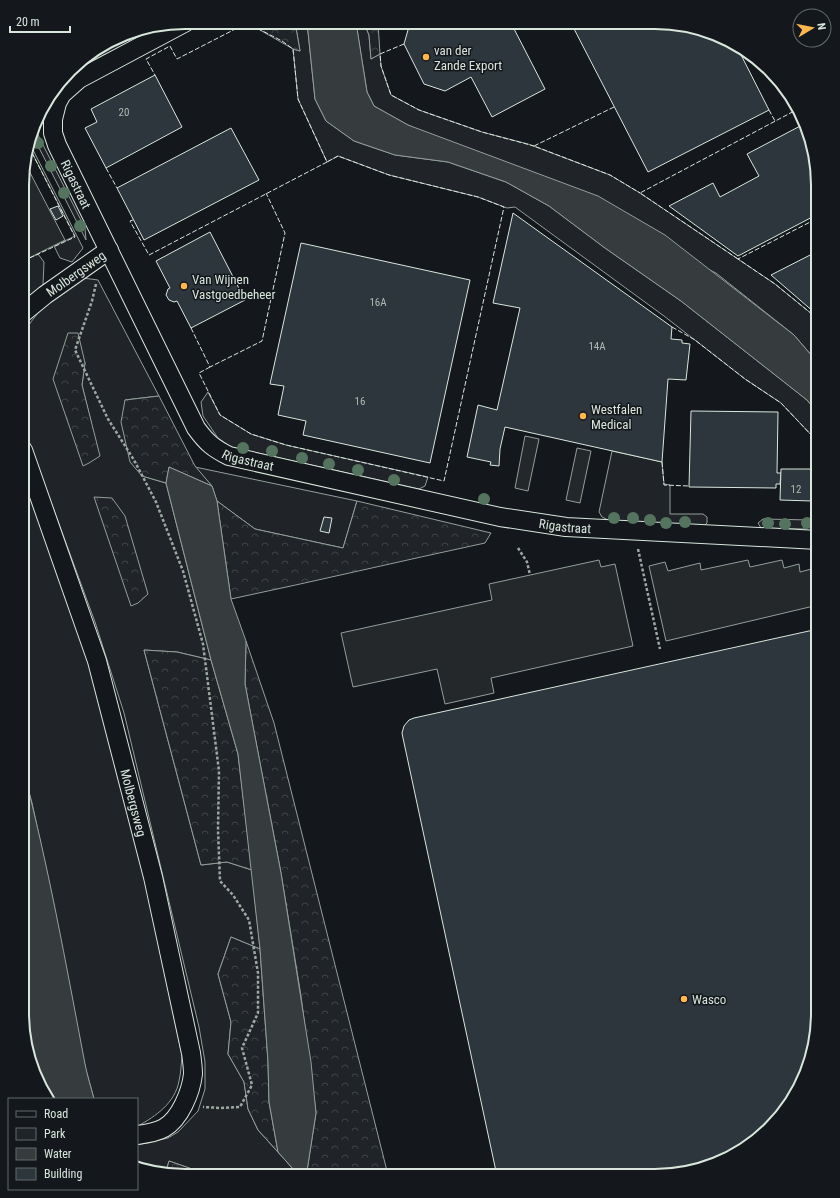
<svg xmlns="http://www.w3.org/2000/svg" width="840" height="1198" font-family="'Roboto Condensed',sans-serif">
<defs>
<pattern id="forest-crowns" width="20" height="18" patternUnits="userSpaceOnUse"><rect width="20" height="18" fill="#202428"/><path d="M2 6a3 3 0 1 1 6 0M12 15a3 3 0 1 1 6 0" fill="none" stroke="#404447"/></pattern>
</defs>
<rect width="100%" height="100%" fill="#14181c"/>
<g fill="#202428" stroke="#939e99" fill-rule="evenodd">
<path d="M295,22H307L315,99L326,121L354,141L395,155L448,162L506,182L549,206L605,248L681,301L807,400L818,413V444L815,439L781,403L745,379L664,316L515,207L507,208L478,197L389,175L338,156L327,162L298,99L293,49L300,51Z"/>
<path d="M356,23H364L369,35L371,59L380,54L381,66L391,95L419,110L482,132L528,144L610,175L640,193L775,284L818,319V363L794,335L716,273L408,125L374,106L367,92Z"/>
<path d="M132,34L129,42L70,72L78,62Z"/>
<path d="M35,129L85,228L86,240L33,136Z"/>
<path d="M30,144L83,248L72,262L60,258L54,246L75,236L29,147Z"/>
<path d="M38,254L44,262L43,285L33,294L23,301V261Z"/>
<path d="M83,278L98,280L159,396L125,400L142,476L166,483L211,660L177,652L144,650L201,865L227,862L252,870L260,949L231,937L218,974L231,1022L228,1054L244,1082L248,1109L258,1130L294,1170L307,1171L308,1175H196L192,1169L169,1161L165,1175L137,1167V1145L168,1138L178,1132L198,1111L205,1089V1062L199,1027L124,713L95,622L23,426V335C37,308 58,294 83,278ZM68,334L85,363L82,385L91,422Z"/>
<path d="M208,392L220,415L251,434L286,445L428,477L425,486L419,489L231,447L218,438L203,416L201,402Z"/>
<path d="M612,451L662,462L664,484L670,485V514H703L707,517V523L704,526L608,520L602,517L599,512Z"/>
<path d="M195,467L357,501L343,548L255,529L217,501L212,486Z"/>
<path d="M23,468L93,677L133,820L182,1056C181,1065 181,1073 179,1081C175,1103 156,1116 138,1126L137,1127V1099H94L85,1066L53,900L32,803L22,765Z"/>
<path d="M763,519L811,520V525L806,529L761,528L758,523Z"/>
</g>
<g fill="url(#forest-crowns)" stroke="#939e99">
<path d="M246,22H295L300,51L293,49Z"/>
<path d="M364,23H378L380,54L371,59L369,35Z"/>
<path d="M68,333H78L85,363L82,385L100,456L89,463L83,466L53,379Z"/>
<path d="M159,396L195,466L212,486L169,467L166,483L142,476L130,462L121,422L125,400Z"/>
<path d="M94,497L112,498L125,516L148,594L138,603L131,606Z"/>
<path d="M217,501L255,529L343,548L357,501L491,533L485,543C401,561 316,581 231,599Z"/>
<path d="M246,641L274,723L388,1175H308L307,1171L316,1113L301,996L281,873L245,684Z"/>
<path d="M144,650L177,652L211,660L238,754L252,870L227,862L201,865Z"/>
<path d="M231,937L260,949L268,1062L269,1102L278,1152L258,1130L248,1109L244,1082L228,1054L231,1022L218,974Z"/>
<path d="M169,1161L192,1169L196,1175H165Z"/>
</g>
<g fill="#24282b" stroke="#939e99">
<path d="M24,161L65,240L23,261V164Z"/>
<path d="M525,436L539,439L528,491L515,488Z"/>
<path d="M577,448L591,451L580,503L566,500Z"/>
<path d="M599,560L601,567L615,564L633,646L491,678L494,693L445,704L437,669L353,687L341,633L492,600L489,584Z"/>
<path d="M748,560L750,567L782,560L784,568L799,564L800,572L815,568L818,582V605L666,641L649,566L665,562L668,571L700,563L701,570Z"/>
</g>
<g fill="#363b3e" stroke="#939e99">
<path d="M307,22H356L367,92L374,106L408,125L598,196L665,235L794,335L818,363V413L807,400L681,301L605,248L549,206L506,182L448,162L395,155L354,141L326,121L315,99Z"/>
<path d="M169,467L212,486L217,501L231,599L246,641L245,684L281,873L311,1062L316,1113L307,1171L294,1170L278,1152L269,1102L268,1062L260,949L238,754L211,660L166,483Z"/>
<path d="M22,765C48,863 66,964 85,1064C87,1075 91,1087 94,1099H51L39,1085L22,1013Z"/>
</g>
<g fill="#2c363c" stroke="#d8e6dc">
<path d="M410,23H511L545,89L492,117L471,77L445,91L424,84L404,44Z"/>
<path d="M571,23H676L717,34L736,45L769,110L648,172Z"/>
<path d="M155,75L182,127L106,168L85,128L97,122L91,109Z"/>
<path d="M804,124L818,185V214L738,256L669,206L713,183L720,197L759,176L747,154Z"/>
<path d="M231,128L259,180L144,240L117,188Z"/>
<path d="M58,206L63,216L56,220L50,209Z"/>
<path d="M513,213L672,327L671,339L682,340V343L690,344L686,380L668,379L662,462L505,427L500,449L499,466L490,465L491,462L467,457L478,405L497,410L520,308L493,303Z"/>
<path d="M210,232L245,300L191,328L177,301L174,302L169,300L166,295L168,289L170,288L156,261Z"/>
<path d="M301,243L470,280L430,463L303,435L306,421L278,415L284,386L270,384Z"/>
<path d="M818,251V311L815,313L771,275Z"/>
<path d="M691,411L778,412L777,473H781L780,484H776V488L689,487Z"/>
<path d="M781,469H812V501L780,500Z"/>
<path d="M324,517L332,518L329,533L320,531Z"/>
<path d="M818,629V1024L809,1065L790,1104L762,1136L727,1159L655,1176H497L403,738L402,733L404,726L409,720L414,718Z"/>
</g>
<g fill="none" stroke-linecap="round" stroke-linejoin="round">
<defs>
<g id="minor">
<path id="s1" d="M186,22L79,79L62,94L57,103L53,119V133L57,145L196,428C207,443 213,448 229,456L500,517L566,527L818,540"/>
<path id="s2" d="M23,313L45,295L109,250"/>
<path id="s3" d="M23,450L97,661L153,877L191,1053C192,1060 193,1067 193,1074C191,1092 180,1119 164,1128C157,1132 145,1134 137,1135"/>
</g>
</defs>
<use href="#minor" stroke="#d8e6dc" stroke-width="20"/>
<g stroke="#9da8a2" stroke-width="2.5" stroke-dasharray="3 2" stroke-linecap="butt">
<path d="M96,284L92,301L75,350L108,419L134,460L156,502L183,571L203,644L219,771L218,830L220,881L233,895L249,920L258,973V1013L242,1048L252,1085L240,1107L221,1108L203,1107"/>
<path d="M518,548L527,562L530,575"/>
<path d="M638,549L660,649"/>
</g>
<use href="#minor" stroke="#14181c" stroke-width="18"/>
<g stroke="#d8e6dc" stroke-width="1" stroke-dasharray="5 2" stroke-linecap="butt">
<path d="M404,44L380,54L381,66L391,95L419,110L482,132L534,146"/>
<path d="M614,107L534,146L610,175L640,193"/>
<path d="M769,110L775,121"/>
<path d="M106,168L117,188"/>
<path d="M133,220L130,221L149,255L327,162L298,99L293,49L282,41L247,23L177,59L170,46L146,59L155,75"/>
<path d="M738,259L640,193L798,109"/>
<path d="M23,261L75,237L29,147"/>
<path d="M818,319L775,284L738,259L818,218"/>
<path d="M672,327L695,340L745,379L781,403L815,439L818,444"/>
<path d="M191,328L210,367L262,341L285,233L266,193"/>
<path d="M210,367L199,373L220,415L251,434L286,445L444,481L504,207L478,197L389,175L338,156L327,162"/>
<path d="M662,462L664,485L689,486"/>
<path d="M812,501L818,500"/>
</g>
</g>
<g fill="#55745f">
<circle cx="38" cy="143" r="6"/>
<circle cx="51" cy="166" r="6"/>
<circle cx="64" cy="193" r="6"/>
<circle cx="80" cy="226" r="6"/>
<circle cx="243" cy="448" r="6"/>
<circle cx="272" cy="451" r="6"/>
<circle cx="302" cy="458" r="6"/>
<circle cx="329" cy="464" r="6"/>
<circle cx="358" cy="470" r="6"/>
<circle cx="394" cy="480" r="6"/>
<circle cx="484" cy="499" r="6"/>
<circle cx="614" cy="518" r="6"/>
<circle cx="633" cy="518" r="6"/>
<circle cx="650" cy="520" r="6"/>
<circle cx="685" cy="522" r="6"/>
<circle cx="666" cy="523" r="6"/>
<circle cx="768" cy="523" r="6"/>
<circle cx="807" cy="523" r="6"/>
<circle cx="785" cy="524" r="6"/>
</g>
<g fill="#ffb74d" stroke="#14181c" stroke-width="1.5">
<circle cx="426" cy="57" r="4"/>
<circle cx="184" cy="286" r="4"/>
<circle cx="583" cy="416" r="4"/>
<circle cx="684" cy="999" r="4"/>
</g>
<g text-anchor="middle" stroke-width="3" stroke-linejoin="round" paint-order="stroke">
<g font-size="11" fill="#adbab4">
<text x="124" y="116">20</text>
<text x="378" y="306">16A</text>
<text x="597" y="350">14A</text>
<text x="360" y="405">16</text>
<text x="796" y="493">12</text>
</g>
<g font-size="13" fill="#d8e6dc" stroke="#14181c" text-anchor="start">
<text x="434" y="55">van der<tspan x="434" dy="15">Zande Export</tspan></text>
<text x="192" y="284">Van Wijnen<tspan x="192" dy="15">Vastgoedbeheer</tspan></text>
<text x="591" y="414">Westfalen<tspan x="591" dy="15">Medical</tspan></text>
<text x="692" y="1004">Wasco</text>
</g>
<g font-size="13" fill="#d8e6dc" stroke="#14181c">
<text dy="5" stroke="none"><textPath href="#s1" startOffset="241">Rigastraat</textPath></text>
<text dy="5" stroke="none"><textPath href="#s2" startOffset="66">Molbergsweg</textPath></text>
<text dy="5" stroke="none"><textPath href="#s1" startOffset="576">Rigastraat</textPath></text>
<text dy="5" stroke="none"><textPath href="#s1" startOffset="900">Rigastraat</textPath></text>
<text dy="5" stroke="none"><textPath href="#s3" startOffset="370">Molbergsweg</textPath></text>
</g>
</g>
<path d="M0 0H840V1198H0ZM185 29H655A156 156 0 0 1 811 185V1013A156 156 0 0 1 655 1169H185A156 156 0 0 1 29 1013V185A156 156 0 0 1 185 29Z" fill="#14181c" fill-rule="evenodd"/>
<path fill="none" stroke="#d8e6dc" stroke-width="2" d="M185 29H655A156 156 0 0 1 811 185V1013A156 156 0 0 1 655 1169H185A156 156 0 0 1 29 1013V185A156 156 0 0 1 185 29Z"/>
<rect x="8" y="1098" width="130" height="92" fill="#14181c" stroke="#626a69"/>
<rect x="16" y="1111" width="20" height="6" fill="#14181c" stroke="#626a69"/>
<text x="44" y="1118" font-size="12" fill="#d8e6dc">Road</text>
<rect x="16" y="1128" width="20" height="12" fill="#202428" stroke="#626a69"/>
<text x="44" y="1138" font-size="12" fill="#d8e6dc">Park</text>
<rect x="16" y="1148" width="20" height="12" fill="#363b3e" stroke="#626a69"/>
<text x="44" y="1158" font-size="12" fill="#d8e6dc">Water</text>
<rect x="16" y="1168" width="20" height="12" fill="#2c363c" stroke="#626a69"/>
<text x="44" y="1178" font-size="12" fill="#d8e6dc">Building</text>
<g transform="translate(812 28) rotate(80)"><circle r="19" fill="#14181c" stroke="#626a69"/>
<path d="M0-3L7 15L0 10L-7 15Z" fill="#ffb74d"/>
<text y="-6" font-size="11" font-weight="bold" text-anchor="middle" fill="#d8e6dc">N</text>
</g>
<path d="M10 26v6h60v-6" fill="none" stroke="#d8e6dc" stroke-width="2"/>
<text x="16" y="26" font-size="12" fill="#d8e6dc" stroke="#14181c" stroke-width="3" paint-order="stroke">20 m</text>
</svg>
